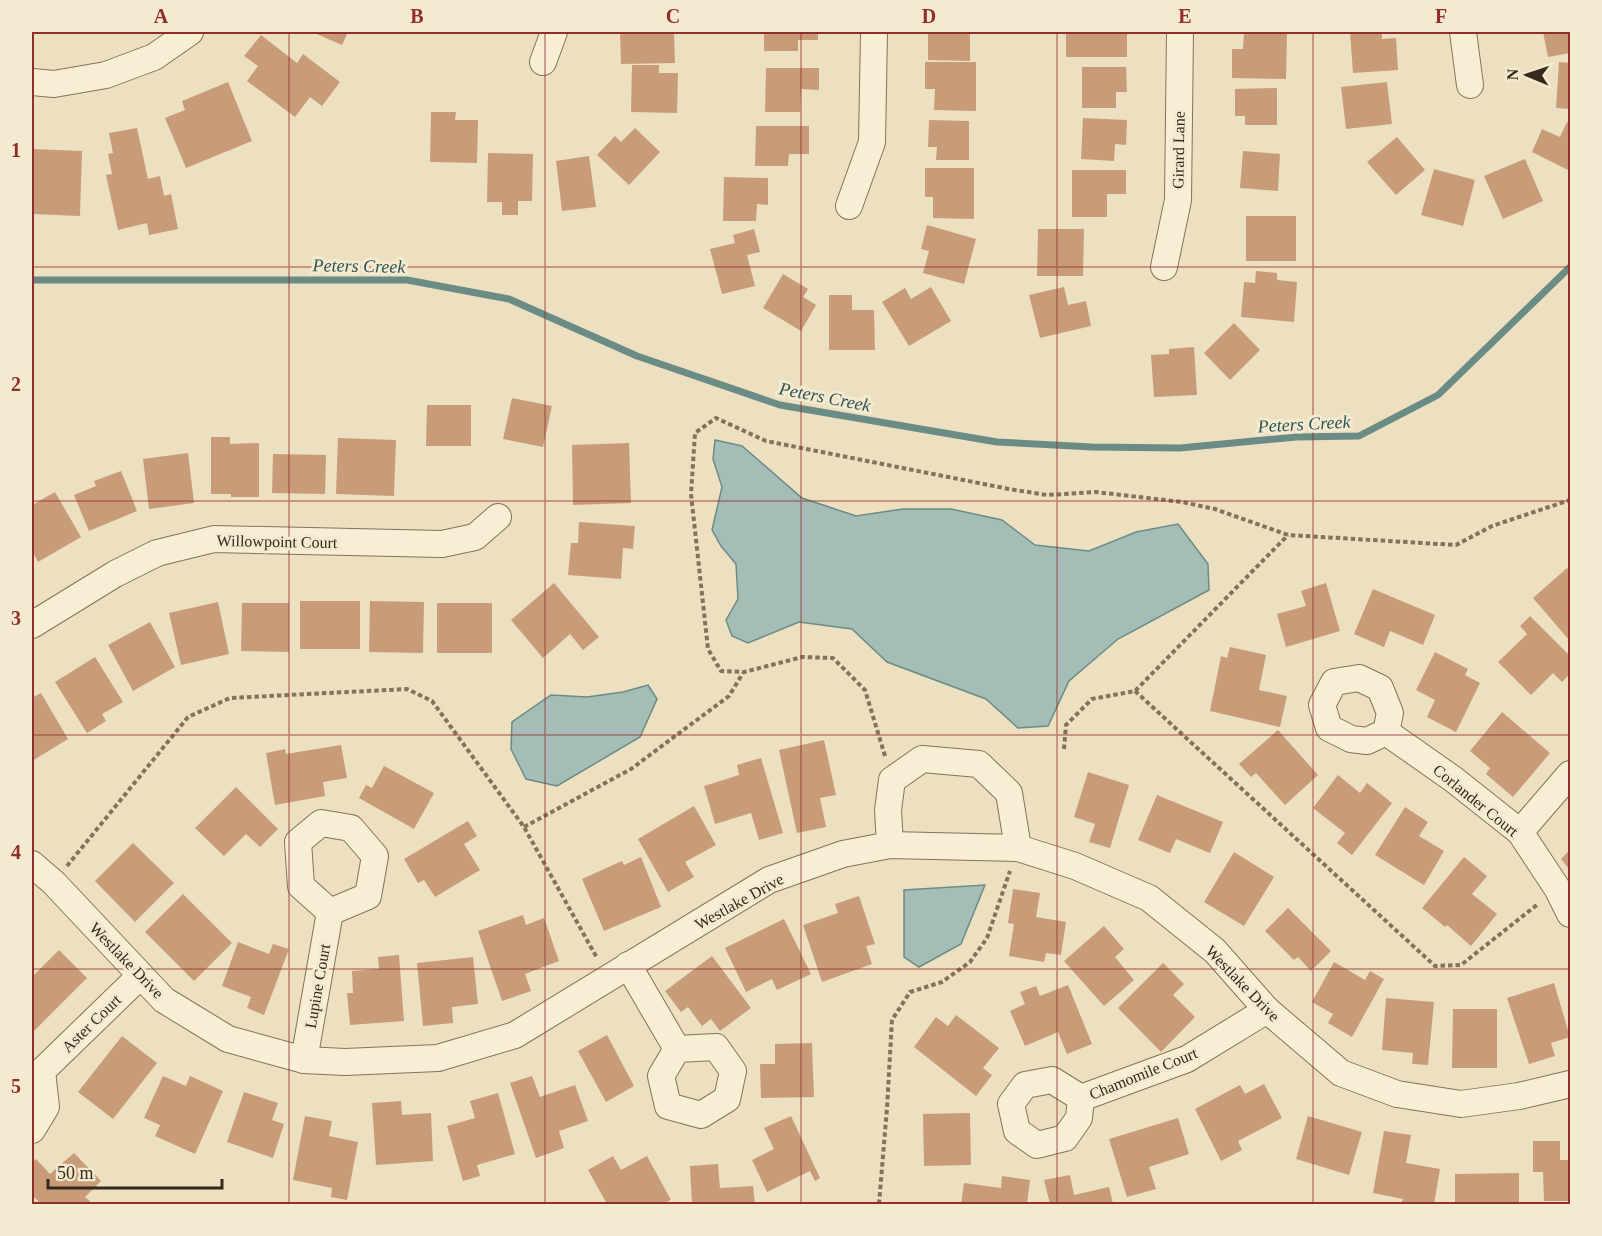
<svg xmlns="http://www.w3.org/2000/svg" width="1602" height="1236" font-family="Georgia,serif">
<rect width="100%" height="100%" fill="#ece0c1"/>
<g fill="#a4beb7" stroke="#6b8c85" stroke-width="1.5">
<path d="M715,440L742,446L802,498L856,516L903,509H951L1002,520L1035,545L1089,551L1136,532L1178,524L1208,564L1209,590L1118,639L1069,681L1048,726L1018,728L986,699L887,662L852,629L799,622L748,643L732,636L726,620L738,599L736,564L721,546L712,530L722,487L713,459Z"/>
<path d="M648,685L657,699L640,737L557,786L526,779L511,749L512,722L551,695L587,697L623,692Z"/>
<path d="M985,885L961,944L919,967L904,957V890Z"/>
</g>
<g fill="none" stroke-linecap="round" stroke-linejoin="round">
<path stroke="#6b8c85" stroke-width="7" d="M32,280H407L509,299L637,356L780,405L997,442L1092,447L1180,448L1297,437L1359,436L1438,395L1570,267"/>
</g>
<g fill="#c89c79">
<path d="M312,32H348L342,45Z"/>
<path d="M620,32H674L675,63L621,64Z"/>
<path d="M764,32H818V40H798V51H764Z"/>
<path d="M928,32H970V61L928,60Z"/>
<rect x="1066" y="32" width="61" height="25"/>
<path d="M1244,32H1287L1286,79L1232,78V49H1243Z"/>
<path d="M1350,32H1382V39L1396,38L1398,70L1353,73Z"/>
<path d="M1543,32H1570V53L1548,57Z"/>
<path d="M261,35L297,63L303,54L340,82L322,106L310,97L295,117L247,81L258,66L244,56Z"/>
<path d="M925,62H976V111L934,110L935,89H925Z"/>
<path d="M1559,62L1570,63V109L1556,108Z"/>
<path d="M632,65H659V73H678L677,113L631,112Z"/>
<path d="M1082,67H1126L1127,92H1116V108H1082Z"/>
<path d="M766,68H819V90L801,89L800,112H765Z"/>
<path d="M228,82L252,141L186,168L165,118L185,110L182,101Z"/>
<path d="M1387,82L1392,124L1346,129L1341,87Z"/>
<path d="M1277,88V125H1245V116H1235V89Z"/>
<path d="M431,112H456L455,120H478L477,163L430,162Z"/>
<path d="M1083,118L1127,120L1126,145L1115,144L1114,161L1081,159Z"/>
<path d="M929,120L969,121V160H936L937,147H928Z"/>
<path d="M1567,122L1570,124V171L1532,152L1542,129L1560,137Z"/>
<path d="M756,126H809V154H789L788,166H755Z"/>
<path d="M137,128L148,179L160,176L164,196L171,194L178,229L149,235L147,223L118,230L106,175L112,174L108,154L113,153L109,133Z"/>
<path d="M635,128L660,152L629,185L597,155L615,136L621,142Z"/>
<path d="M1397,137L1425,170L1396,195L1367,162Z"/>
<path d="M32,149L82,151L80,216L32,214Z"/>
<path d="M1243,151L1280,154L1278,191L1240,188Z"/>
<path d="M488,153L533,154L532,201H518V215H502V202H487Z"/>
<path d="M589,156L596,207L562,211L556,161Z"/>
<path d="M1525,159L1543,201L1503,219L1484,176Z"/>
<path d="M925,168H974V219L933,218V197H925Z"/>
<path d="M1434,169L1475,180L1463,226L1421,215Z"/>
<path d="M1072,170H1126V194H1107V217H1072Z"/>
<path d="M724,177L768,178V205L757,204L756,221H723Z"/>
<rect x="1246" y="216" width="50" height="45"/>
<path d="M927,225L976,239L964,284L923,273L929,251L921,249Z"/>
<path d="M754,229L760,252L747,255L755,286L722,294L710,249L735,243L733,235Z"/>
<path d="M1038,229H1084L1083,276H1037Z"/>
<path d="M1256,271L1277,273V280L1297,282L1294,322L1241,317L1244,282L1255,283Z"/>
<path d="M783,274L808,289L803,297L816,305L801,331L763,308Z"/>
<path d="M931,287L951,321L909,346L882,302L905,288L911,299Z"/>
<path d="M1064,287L1068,305L1086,301L1091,326L1040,338L1029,295Z"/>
<path d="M829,295H852V310H874L875,350H829Z"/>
<path d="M1234,323L1260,350L1230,380L1204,353Z"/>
<path d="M1194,347L1197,395L1154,397L1151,355L1169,354V349Z"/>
<path d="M512,398L552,406L543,447L503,439Z"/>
<path d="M427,405H471V446H426Z"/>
<path d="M211,437H230V444L259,443V497H231V494H211Z"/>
<path d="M338,438L396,440L394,496L336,494Z"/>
<path d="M629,443L631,503L573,505L572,445Z"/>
<path d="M188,453L194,503L149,509L143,459Z"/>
<path d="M273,454L326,455L325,494L272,493Z"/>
<path d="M121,471L137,511L89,531L74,495L96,486L94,481Z"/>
<path d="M55,492L81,537L38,562L32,550V505Z"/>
<path d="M579,522L635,526L633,549L623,548L621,579L568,575L571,543H578Z"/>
<path d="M1567,568L1570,572V638L1569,640L1533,598Z"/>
<path d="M554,583L599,637L583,650L570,634L543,658L511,620Z"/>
<path d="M1326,583L1340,631L1286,647L1277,614L1306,606L1301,591Z"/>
<path d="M1373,589L1435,615L1423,645L1390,631L1384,647L1354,634Z"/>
<rect x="300" y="601" width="60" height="48"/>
<path d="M370,601L424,602L423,653L369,652Z"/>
<path d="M218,602L229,654L181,665L169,613Z"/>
<path d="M242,603H289V652L241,651Z"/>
<rect x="437" y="603" width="55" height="50"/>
<path d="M1530,616L1570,656V674L1562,682L1553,673L1531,695L1498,662L1527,634L1520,626Z"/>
<path d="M150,622L175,667L133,691L108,645Z"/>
<path d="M1230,647L1266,655L1259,690L1287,696L1280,727L1210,711L1221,656L1227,658Z"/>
<path d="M1435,652L1468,669L1465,675L1480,683L1456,732L1427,717L1435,700L1416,690Z"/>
<path d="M95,657L123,702L102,714L106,721L87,733L55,682Z"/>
<path d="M41,693L68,739L32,761V698Z"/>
<path d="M1502,712L1550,753L1513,797L1486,774L1490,768L1470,751Z"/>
<path d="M1278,730L1318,775L1285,805L1256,773L1251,777L1239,764Z"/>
<path d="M824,740L836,795L820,798L826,827L797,833L779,750Z"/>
<path d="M341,745L347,778L323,782L325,796L275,805L266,753L285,749L286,754Z"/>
<path d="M761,758L783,833L759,840L751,813L715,824L704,786L739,775L737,765Z"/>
<path d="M384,766L434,793L414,829L359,798L366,785L372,788Z"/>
<path d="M1088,772L1129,785L1110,848L1089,842L1095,824L1074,817Z"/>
<path d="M1338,775L1360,793L1367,783L1392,803L1352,855L1337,843L1345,833L1313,808Z"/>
<path d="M236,787L278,829L260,847L246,834L224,856L195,828Z"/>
<path d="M1157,795L1223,822L1210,853L1176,839L1170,853L1138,840Z"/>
<path d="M694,806L716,845L685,862L694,877L668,892L638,839Z"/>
<path d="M1405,807L1428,822L1419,836L1444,851L1424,885L1375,855Z"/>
<path d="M468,821L477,836L464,844L480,870L435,897L424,880L418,883L404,859Z"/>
<path d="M133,843L174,883L135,922L95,881Z"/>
<path d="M1570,850V870L1561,859Z"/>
<path d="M1234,852L1274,877L1244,926L1204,902Z"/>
<path d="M641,857L661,907L604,931L582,879L622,861L624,865Z"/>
<path d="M1464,857L1487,876L1472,894L1497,914L1471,946L1447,925L1445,927L1422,908Z"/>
<path d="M1013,889L1040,893L1036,917L1066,922L1061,955L1046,953L1044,962L1009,956L1014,924L1008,923Z"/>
<path d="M183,894L232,943L194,981L145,932Z"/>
<path d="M859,896L875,944L866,946L872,964L822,982L803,925L838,913L835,904Z"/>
<path d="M1288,908L1331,951L1311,971L1298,957L1294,960L1265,931Z"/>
<path d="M523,915L526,925L544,918L559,961L525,974L531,991L502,1001L478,931Z"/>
<path d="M784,919L811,974L777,990L772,979L746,992L725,948Z"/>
<path d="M1104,926L1124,949L1115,957L1134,980L1104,1006L1064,961Z"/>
<path d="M238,942L269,954L273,944L289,949L264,1015L247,1008L251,997L222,986Z"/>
<path d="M59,950L87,978L32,1033V977Z"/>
<path d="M399,955L404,1021L350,1025L347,993H353L352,971L379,969L378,957Z"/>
<path d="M712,956L751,1008L720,1031L711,1019L702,1026L688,1007L681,1012L665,991Z"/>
<path d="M473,957L478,1004L452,1007L453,1023L423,1026L417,963Z"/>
<path d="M1334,962L1365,980L1370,971L1384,979L1352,1037L1328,1023L1333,1014L1312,1002Z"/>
<path d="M1163,963L1184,984L1173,995L1195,1017L1161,1052L1118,1008Z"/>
<path d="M1554,983L1570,1037L1551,1043L1555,1056L1529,1064L1507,998Z"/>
<path d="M1068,985L1092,1044L1067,1054L1058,1032L1025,1046L1010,1011L1025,1004L1020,992L1036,986L1040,996Z"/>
<path d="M1386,998L1434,1002L1428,1065L1412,1064L1413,1053L1382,1050Z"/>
<path d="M1453,1009H1497V1068H1452Z"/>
<path d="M956,1015L999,1048L983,1068L992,1075L976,1096L914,1047L936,1017L948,1026Z"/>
<path d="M607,1035L634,1086L606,1102L578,1051Z"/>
<path d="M122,1036L157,1063L113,1119L78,1092Z"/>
<path d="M812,1043L814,1097L761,1098L760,1064H775V1044Z"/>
<path d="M163,1076L186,1086L190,1076L223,1091L195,1154L155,1136L160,1125L144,1118Z"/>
<path d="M532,1076L540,1097L575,1085L588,1121L559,1131L564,1148L536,1158L510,1083Z"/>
<path d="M1264,1084L1282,1118L1238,1141L1242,1150L1221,1161L1195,1109L1240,1085L1245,1094Z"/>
<path d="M244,1092L278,1103L272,1120L284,1124L273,1158L227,1142Z"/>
<path d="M498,1093L515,1154L477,1165L480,1176L463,1181L447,1126L475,1118L470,1101Z"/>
<path d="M401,1101L402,1115L431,1113L433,1161L376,1165L372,1103Z"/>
<path d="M970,1113L971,1165L924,1166L923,1114Z"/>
<path d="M305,1116L332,1121L329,1136L358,1142L347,1200L331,1197L332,1188L293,1180Z"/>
<path d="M791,1116L820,1178L815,1181L810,1171L767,1192L752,1160L774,1149L764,1128Z"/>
<path d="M1308,1116L1362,1132L1349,1175L1296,1159Z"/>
<path d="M1178,1118L1189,1154L1149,1167L1156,1189L1127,1197L1109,1139Z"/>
<path d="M1384,1131L1411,1135L1406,1163L1440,1169L1434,1204H1401L1403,1199L1373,1193Z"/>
<path d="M1533,1141H1560V1160H1570V1201H1544L1543,1172H1533Z"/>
<path d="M74,1153L101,1181L85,1197L93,1204H41L32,1195V1163L36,1159L50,1174Z"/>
<path d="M613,1156L621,1170L647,1156L671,1200L662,1204H607L588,1170Z"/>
<path d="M718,1164L720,1188L753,1186L755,1204H692L690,1166Z"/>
<path d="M1519,1173V1204H1455V1174Z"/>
<path d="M1070,1175L1074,1195L1109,1187L1113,1204H1050L1044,1180Z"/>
<path d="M1002,1176L1030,1180L1027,1204H961L964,1183L1001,1188Z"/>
</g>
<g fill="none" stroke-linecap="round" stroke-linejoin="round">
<defs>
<g id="minor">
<path d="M1463,32L1470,85"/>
<path d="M543,62L554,32"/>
<path d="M32,82L54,84L106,75L154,57L190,32"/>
<path d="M849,206L872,142L874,32"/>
<path d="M1164,267L1178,200L1180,32"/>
<path d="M32,625L115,574L157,553L214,539L442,544L475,537L498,517"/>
<path d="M1359,678L1380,688L1390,713L1386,732L1367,741L1351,739L1329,728L1322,705L1334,682Z"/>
<path d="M1386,732L1453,779L1520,832L1557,888L1570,914"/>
<path d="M1520,832L1570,774"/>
<path d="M890,845L888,810L892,780L922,759L979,764L1009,793L1018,848"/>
<path d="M32,864L54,883L164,1000L228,1039L304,1060L345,1062L438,1058L515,1035L769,880L843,854L890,845L1018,848L1075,866L1149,898L1215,951L1267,1010L1341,1073L1397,1094L1461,1104L1519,1096L1570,1084"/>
<path d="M628,965L677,1049L661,1076L668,1106L701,1115L727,1099L733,1071L716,1047L677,1049"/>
<path d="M304,1060L330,912L368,896L375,856L351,828L321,823L298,842L301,886L330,912"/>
<path d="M42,1071L140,976"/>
<path d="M1081,1098L1079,1118L1065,1138L1037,1145L1017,1131L1011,1104L1025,1085L1052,1080L1081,1098L1187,1059L1267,1010"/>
<path d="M32,1130L46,1107L42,1071"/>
</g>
</defs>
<use href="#minor" stroke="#84725a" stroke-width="28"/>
<g stroke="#84725a" stroke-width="4" stroke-dasharray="4.5 3" stroke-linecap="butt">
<path d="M1135,691L1435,966L1461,965L1538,904"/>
<path d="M1064,749L1066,725L1092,699L1135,691L1288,535"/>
<path d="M885,756L865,690L833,658L802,657L744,672L721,671L708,649L691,494L695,433L716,418L766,441L1009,489L1047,495L1096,492L1182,502L1215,509L1288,535L1456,545L1492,526L1570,500"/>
<path d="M524,827L631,769L729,696L743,673"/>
<path d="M67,866L188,717L230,698L407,689L432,701L524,827L597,958"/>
<path d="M879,1204L887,1108L892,1020L910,992L942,982L970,962L987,938L1010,871"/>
</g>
<use href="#minor" stroke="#f7eed4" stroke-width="26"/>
</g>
<path fill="none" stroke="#912e2c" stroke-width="1.5" stroke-opacity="0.55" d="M289,32V1204M545,32V1204M801,32V1204M1057,32V1204M1313,32V1204M32,267H1570M32,501H1570M32,735H1570M32,969H1570"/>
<g text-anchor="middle" stroke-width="6" stroke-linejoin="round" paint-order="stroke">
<g font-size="16" fill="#35291d" stroke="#f4ead0">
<text transform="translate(1178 150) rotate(-89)" y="6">Girard Lane</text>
<text transform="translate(277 541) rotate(1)" y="6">Willowpoint Court</text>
<text transform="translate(1476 800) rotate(39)" y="6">Corlander Court</text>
<text transform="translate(739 901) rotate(-29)" y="6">Westlake Drive</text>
<text transform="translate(127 960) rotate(46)" y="6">Westlake Drive</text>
<text transform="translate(1243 983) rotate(46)" y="6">Westlake Drive</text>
<text transform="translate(317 986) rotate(-80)" y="6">Lupine Court</text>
<text transform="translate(91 1023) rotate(-44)" y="6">Aster Court</text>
<text transform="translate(1143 1073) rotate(-22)" y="6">Chamomile Court</text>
</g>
<g font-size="18" font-style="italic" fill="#2d5453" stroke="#f4ead0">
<text transform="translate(359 266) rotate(1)" y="6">Peters Creek</text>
<text transform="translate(825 397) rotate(11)" y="6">Peters Creek</text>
<text transform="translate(1304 424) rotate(-3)" y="6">Peters Creek</text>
</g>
</g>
<rect width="1602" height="1236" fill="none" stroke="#f4ead0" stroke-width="66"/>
<g transform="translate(1527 75) rotate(272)" stroke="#f4ead0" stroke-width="4.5" paint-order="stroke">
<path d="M0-4.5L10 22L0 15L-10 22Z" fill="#35291d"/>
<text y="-9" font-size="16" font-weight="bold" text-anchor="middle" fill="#35291d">N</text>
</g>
<path d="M48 1179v9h174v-9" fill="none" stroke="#35291d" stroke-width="3"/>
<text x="57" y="1179" font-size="18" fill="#35291d" stroke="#f4ead0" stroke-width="4.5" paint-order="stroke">50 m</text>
<rect x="33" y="33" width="1536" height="1170" fill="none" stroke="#912e2c" stroke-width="2"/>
<g font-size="20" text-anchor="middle" font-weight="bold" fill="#912e2c">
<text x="161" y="23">A</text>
<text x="417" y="23">B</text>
<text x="673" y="23">C</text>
<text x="929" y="23">D</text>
<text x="1185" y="23">E</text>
<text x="1441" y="23">F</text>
<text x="16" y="157">1</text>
<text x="16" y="391">2</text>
<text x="16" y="625">3</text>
<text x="16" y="859">4</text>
<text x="16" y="1093">5</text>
</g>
</svg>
